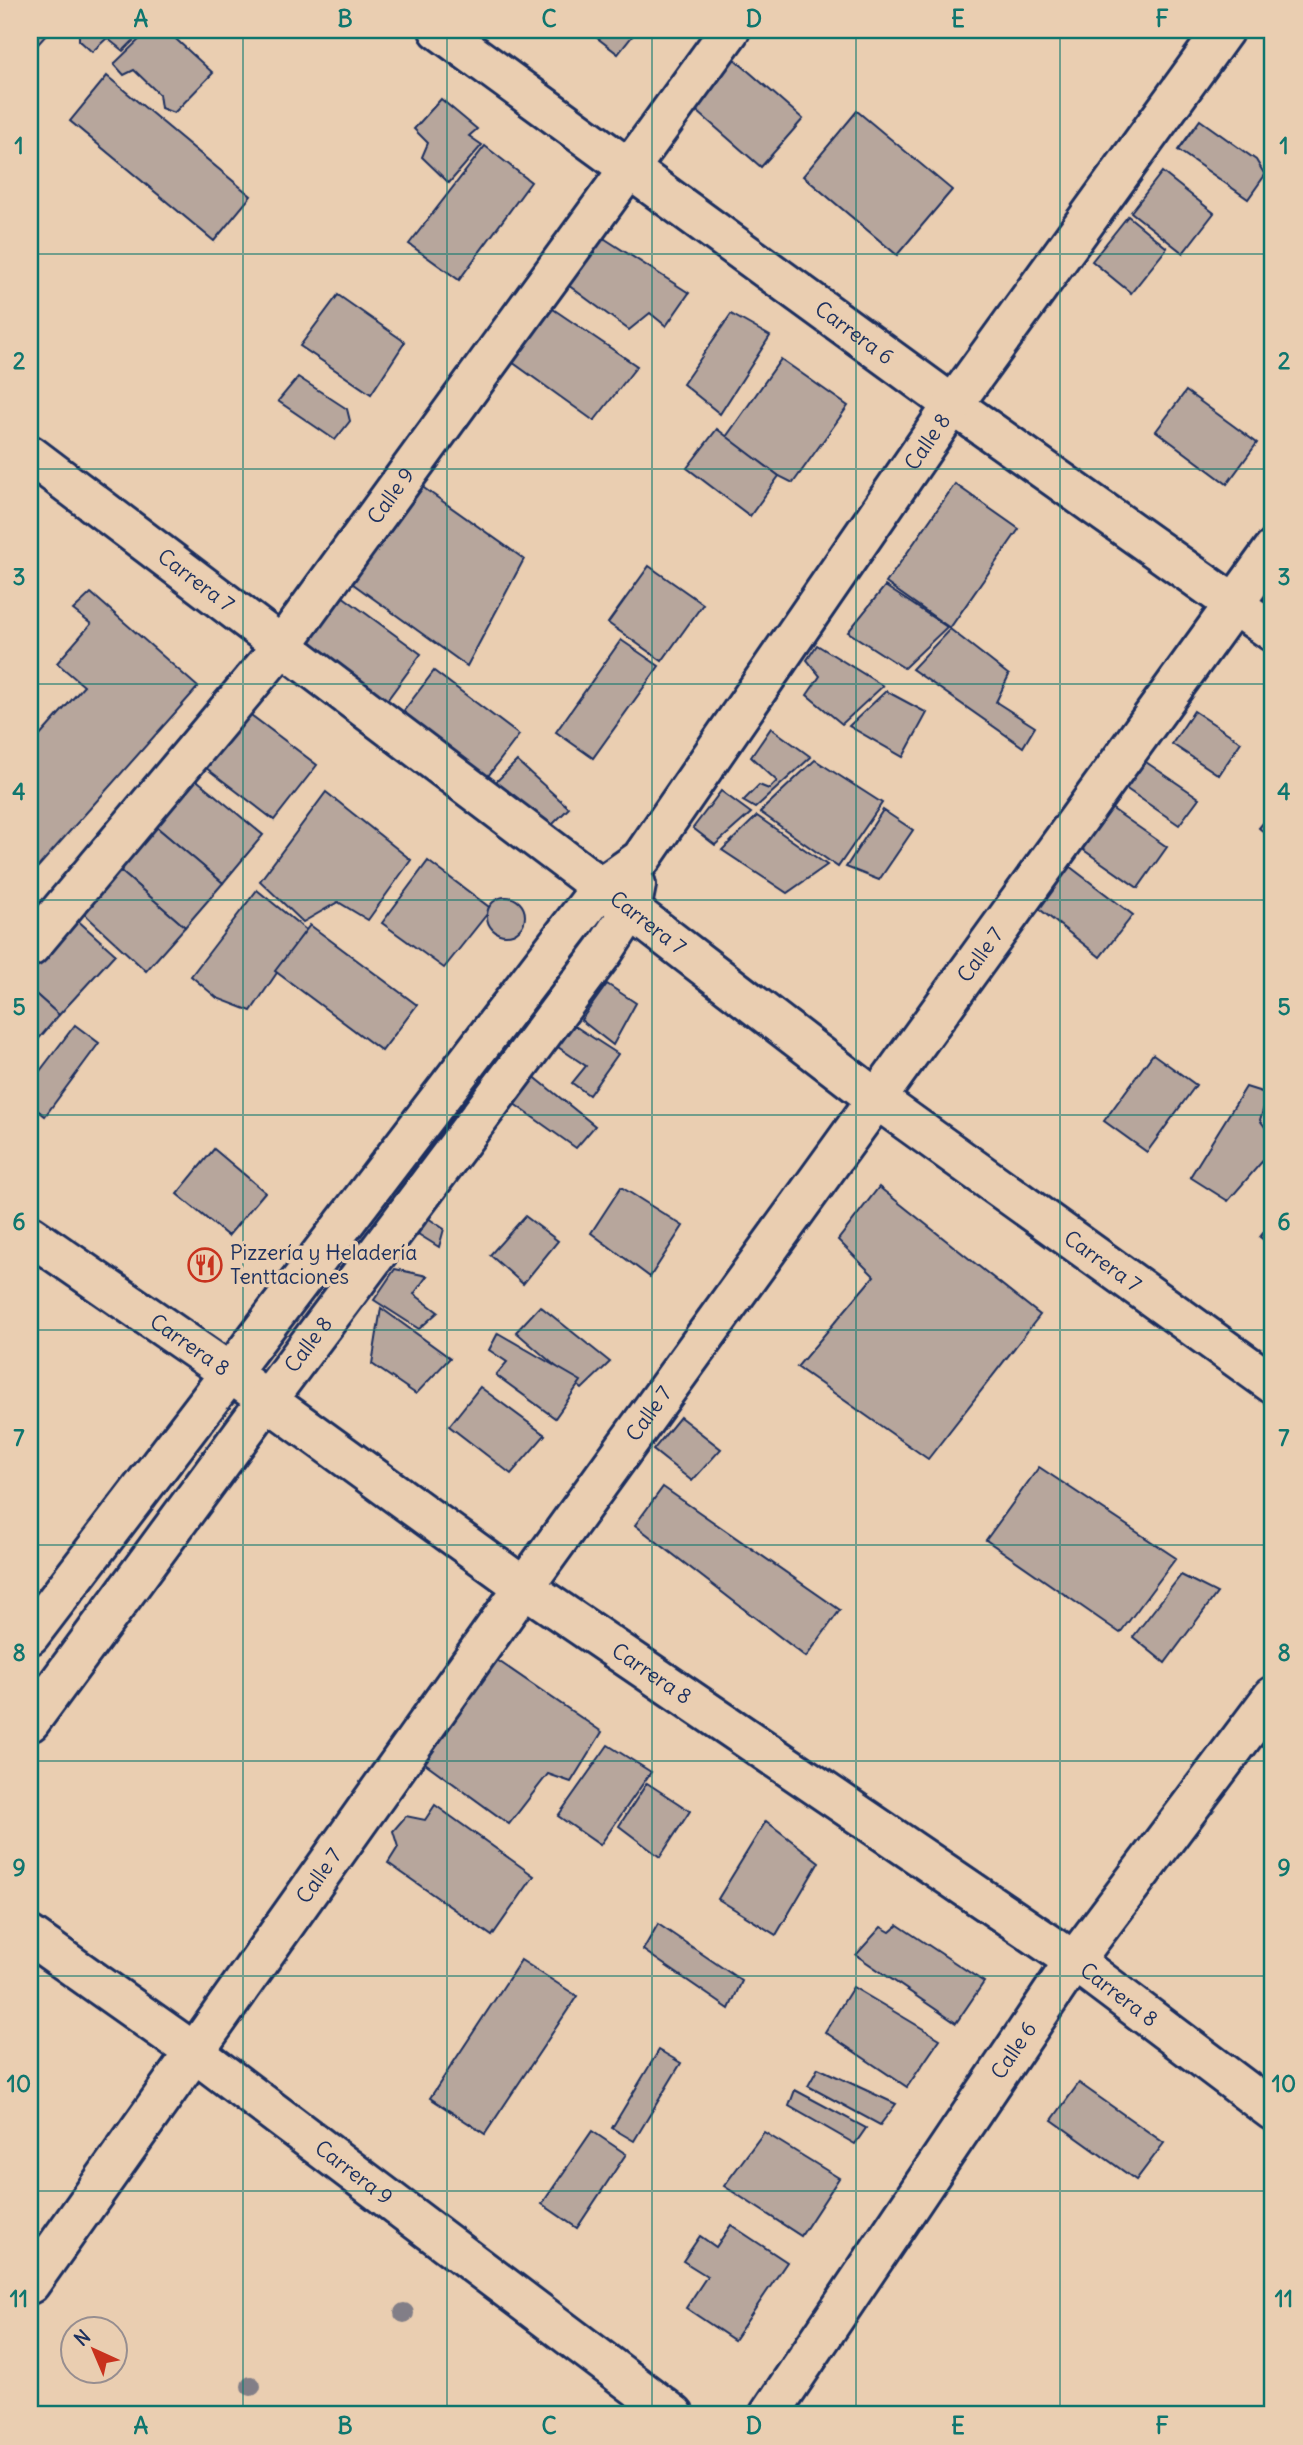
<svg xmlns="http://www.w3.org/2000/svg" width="1303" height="2445" font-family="Delius,sans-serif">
<rect width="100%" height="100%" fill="#eaceb1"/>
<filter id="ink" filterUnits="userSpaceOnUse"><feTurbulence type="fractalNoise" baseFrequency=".0143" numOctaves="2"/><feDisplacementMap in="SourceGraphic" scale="14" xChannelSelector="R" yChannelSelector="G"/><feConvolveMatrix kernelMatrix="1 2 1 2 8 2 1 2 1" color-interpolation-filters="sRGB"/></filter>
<g filter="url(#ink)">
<g fill="#b7a69c" stroke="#1b2f5e" stroke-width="2">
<path d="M30,30H45L48,33L30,53Z"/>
<path d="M79,30H78H144L123,51L107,38L92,52L79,40Z"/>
<path d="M149,30H166L213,73L174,113L161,108L159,94L134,70L124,75L114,64Z"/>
<path d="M587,30H637L618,54Z"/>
<path d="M724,50L803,119L761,167L682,98Z"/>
<path d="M107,76L251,196L214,241L70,121Z"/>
<path d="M441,99L477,129L469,136L482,145L449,183L422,157L428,143L414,129Z"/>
<path d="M857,111L952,190L897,255L803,176Z"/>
<path d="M1200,120L1256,160L1265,175L1248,199L1178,150Z"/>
<path d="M485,146L531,182L459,280L409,244Z"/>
<path d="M1162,172L1214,213L1183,253L1131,212Z"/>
<path d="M1128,216L1167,248L1131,293L1092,261Z"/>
<path d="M602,237L689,293L666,326L650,313L629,330L568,285Z"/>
<path d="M338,295L405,342L371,394L300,346Z"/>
<path d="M553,309L637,366L594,421L512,362Z"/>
<path d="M731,314L770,336L720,414L683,384Z"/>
<path d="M781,359L848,406L793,483L779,476L726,437Z"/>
<path d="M298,377L347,409L350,421L335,440L278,401Z"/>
<path d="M1186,391L1257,443L1227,484L1156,431Z"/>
<path d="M717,429L779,476L750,516L687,468Z"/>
<path d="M955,484L1019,529L950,628L886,583Z"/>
<path d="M421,486L524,559L467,666L349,581Z"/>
<path d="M649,566L703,604L662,661L608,623Z"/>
<path d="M885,586L947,627L904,668L848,632Z"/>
<path d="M91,593L198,687L30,876V747L84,686L57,663L91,624L73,610Z"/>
<path d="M342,596L421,654L385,703L307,645Z"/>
<path d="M950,629L1009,675L996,702L1035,727L1023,747L912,669Z"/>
<path d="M621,640L659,666L593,758L556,732Z"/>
<path d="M817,645L883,686L842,724L807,695L820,676L807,660Z"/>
<path d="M434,671L519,735L479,788L393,725Z"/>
<path d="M886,691L927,713L903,757L849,726Z"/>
<path d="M243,709L317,765L274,820L201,764Z"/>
<path d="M1194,711L1241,742L1219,775L1172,744Z"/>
<path d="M771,728L811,757L755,808L743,801L759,785L769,789L777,781L751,757Z"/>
<path d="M1137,756L1199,798L1179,825L1118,783Z"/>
<path d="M815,760L882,803L838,867L760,812Z"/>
<path d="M517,761L569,808L543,834L490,788Z"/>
<path d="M193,777L263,835L223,883L153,824Z"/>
<path d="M721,791L751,813L715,845L693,828Z"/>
<path d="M326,792L411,860L368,920L338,902L303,922L260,881Z"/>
<path d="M1104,803L1167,847L1138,888L1075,844Z"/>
<path d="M883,810L913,830L879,880L846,867Z"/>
<path d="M1273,811V840L1259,828Z"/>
<path d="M757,816L827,865L787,893L722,850Z"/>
<path d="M153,824L223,883L185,927L117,868Z"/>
<path d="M428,861L489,907L487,914L444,968L382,923Z"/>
<path d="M1069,866L1133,915L1100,957L1037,907Z"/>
<path d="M117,868L185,927L146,971L79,909Z"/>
<path d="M257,890L306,930L251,1011L217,998L191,976Z"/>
<circle cx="506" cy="916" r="19"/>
<path d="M75,918L115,954L59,1015L30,989V968Z"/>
<path d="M310,925L417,1005L382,1051L275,971Z"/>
<path d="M607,984L636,1003L613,1045L581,1020Z"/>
<path d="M30,989L59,1015L30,1049Z"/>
<path d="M564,1019L618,1054L589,1095L572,1083L586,1066L549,1041Z"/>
<path d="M75,1025L99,1043L45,1116L30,1104V1084Z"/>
<path d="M1153,1054L1196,1085L1147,1152L1104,1121Z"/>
<path d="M527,1071L595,1126L576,1148L510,1101Z"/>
<path d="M1246,1087L1268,1094L1260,1120L1273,1138V1149L1228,1201L1190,1177Z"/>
<path d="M214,1149L265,1192L228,1236L177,1194Z"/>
<path d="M621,1187L683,1226L650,1277L591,1233Z"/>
<path d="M879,1187L1040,1315L928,1459L797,1367L874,1276L838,1240Z"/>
<path d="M525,1216L558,1241L523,1284L490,1255Z"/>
<path d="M428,1218L444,1229L439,1247L418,1234Z"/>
<path d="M1273,1220V1247L1260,1237Z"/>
<path d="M395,1269L427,1276L414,1294L438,1312L419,1329L374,1300Z"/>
<path d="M540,1306L610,1362L582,1389L516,1332Z"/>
<path d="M381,1308L450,1358L416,1394L372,1364Z"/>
<path d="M498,1333L581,1381L555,1418L496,1375L507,1362L489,1350Z"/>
<path d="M480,1387L545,1435L511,1474L449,1426Z"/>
<path d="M680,1417L721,1449L692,1481L653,1450Z"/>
<path d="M1039,1467L1176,1558L1120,1633L986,1540Z"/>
<path d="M663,1487L840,1610L806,1657L635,1525Z"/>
<path d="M1181,1575L1217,1593L1165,1663L1133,1637Z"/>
<path d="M497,1660L602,1732L571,1782L548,1774L509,1824L425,1763Z"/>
<path d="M608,1745L651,1772L600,1845L558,1816Z"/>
<path d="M647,1783L690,1811L660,1857L619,1826Z"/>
<path d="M435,1805L534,1876L492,1936L388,1863L398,1847L393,1831L406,1816L425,1820Z"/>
<path d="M766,1821L819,1862L776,1935L718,1899Z"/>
<path d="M658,1924L742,1981L729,2009L643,1950Z"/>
<path d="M898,1925L984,1982L956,2023L856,1955L881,1927L890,1932Z"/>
<path d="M521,1960L577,1996L485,2134L430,2098Z"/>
<path d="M853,1987L940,2039L907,2087L825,2032Z"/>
<path d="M659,2050L681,2063L634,2141L612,2128Z"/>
<path d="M818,2068L896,2104L880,2125L808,2086Z"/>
<path d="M1079,2083L1164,2143L1136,2180L1052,2120Z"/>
<path d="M795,2090L866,2128L855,2144L789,2106Z"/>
<path d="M592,2131L626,2154L577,2228L542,2204Z"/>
<path d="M764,2132L839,2178L801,2236L724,2186Z"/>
<path d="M731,2225L787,2262L734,2340L686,2308L707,2276L683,2261L700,2236L716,2247Z"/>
</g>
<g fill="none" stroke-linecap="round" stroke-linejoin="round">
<defs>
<g id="minor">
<path id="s1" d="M439,30L953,405L1273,632"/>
<path id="s2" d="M30,455L631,910L875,1098L1273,1384"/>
<path id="s3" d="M30,947L281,647L730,30"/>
<path id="s4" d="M30,1235L230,1373L524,1587L1074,1961L1273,2111"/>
<path id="s5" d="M30,1635L601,887L641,859L953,405L1224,30"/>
<path id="s6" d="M30,1722L267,1400L604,951L631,910L636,885"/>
<path id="s7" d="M30,1936L194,2052L674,2415"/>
<path id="s8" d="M30,2284L524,1587L1273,550"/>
<path id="s9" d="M769,2415L1074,1961L1273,1696"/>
</g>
</defs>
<use href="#minor" stroke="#1b2f5e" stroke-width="44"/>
<use href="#minor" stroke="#eaceb1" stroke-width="38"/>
</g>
<g fill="#827e87">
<circle cx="404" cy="2313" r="10"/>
<circle cx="251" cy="2386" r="10"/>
</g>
</g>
<path fill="none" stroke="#0f766e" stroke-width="2" stroke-opacity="0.55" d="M243,30V2415M447,30V2415M652,30V2415M856,30V2415M1060,30V2415M30,254H1273M30,469H1273M30,684H1273M30,900H1273M30,1115H1273M30,1330H1273M30,1545H1273M30,1761H1273M30,1976H1273M30,2191H1273"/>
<defs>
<symbol id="restaurant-ring" viewBox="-11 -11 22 22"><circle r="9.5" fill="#eaceb1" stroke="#c8321e" stroke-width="1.5"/><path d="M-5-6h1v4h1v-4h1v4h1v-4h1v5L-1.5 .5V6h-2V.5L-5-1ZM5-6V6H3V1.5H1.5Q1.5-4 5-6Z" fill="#c8321e"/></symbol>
</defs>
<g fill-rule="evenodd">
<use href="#restaurant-ring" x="186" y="1246" width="38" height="38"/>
</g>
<g text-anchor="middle" stroke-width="7" stroke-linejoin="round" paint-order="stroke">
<g font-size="21" fill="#1b2f5e" stroke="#eaceb1">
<text dy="7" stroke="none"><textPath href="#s1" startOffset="514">Carrera 6</textPath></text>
<text dy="7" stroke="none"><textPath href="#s5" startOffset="1496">Calle 8</textPath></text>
<text dy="7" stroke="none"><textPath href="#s3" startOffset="578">Calle 9</textPath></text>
<text dy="7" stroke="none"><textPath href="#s2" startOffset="208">Carrera 7</textPath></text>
<text dy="7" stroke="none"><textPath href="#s2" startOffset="775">Carrera 7</textPath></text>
<text dy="7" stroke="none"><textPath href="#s8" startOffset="1634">Calle 7</textPath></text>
<text dy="7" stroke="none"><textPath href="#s2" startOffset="1342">Carrera 7</textPath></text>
<text dy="7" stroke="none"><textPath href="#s4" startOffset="194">Carrera 8</textPath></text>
<text dy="7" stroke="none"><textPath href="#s6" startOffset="469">Calle 8</textPath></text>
<text dy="7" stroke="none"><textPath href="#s8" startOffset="1068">Calle 7</textPath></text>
<text dy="7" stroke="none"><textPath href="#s4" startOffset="761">Carrera 8</textPath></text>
<text dy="7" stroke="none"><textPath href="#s8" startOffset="500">Calle 7</textPath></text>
<text dy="7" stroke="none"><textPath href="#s4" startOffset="1328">Carrera 8</textPath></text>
<text dy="7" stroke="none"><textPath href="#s9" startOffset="439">Calle 6</textPath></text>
<text dy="7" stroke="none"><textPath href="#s7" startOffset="401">Carrera 9</textPath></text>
</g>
<g font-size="21" fill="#1b2f5e" stroke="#eaceb1" text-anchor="start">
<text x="230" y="1260">Pizzería y Heladería<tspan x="230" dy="24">Tenttaciones</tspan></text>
</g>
</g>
<rect width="1303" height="2445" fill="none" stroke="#eaceb1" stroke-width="77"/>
<g transform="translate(94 2350) rotate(316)"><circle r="33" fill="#eaceb1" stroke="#978e90" stroke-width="2"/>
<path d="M0-5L12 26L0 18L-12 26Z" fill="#c8321e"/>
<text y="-10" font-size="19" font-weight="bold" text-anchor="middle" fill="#1b2f5e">N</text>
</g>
<rect x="38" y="38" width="1226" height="2368" fill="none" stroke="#0f766e" stroke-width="2.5"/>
<g font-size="23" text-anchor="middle" font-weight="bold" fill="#0f766e">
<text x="141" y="27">A</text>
<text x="345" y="27">B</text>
<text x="549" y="27">C</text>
<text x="754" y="27">D</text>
<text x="958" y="27">E</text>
<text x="1162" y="27">F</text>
<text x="19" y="154">1</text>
<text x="1284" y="154">1</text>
<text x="19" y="369">2</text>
<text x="1284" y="369">2</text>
<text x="19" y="585">3</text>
<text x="1284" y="585">3</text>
<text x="19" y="800">4</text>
<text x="1284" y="800">4</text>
<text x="19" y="1015">5</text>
<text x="1284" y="1015">5</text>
<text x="19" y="1230">6</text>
<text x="1284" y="1230">6</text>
<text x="19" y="1446">7</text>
<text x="1284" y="1446">7</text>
<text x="19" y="1661">8</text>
<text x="1284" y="1661">8</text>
<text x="19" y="1876">9</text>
<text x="1284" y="1876">9</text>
<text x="19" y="2092">10</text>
<text x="1284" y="2092">10</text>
<text x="19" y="2307">11</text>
<text x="1284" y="2307">11</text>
<text x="141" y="2434">A</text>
<text x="345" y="2434">B</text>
<text x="549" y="2434">C</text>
<text x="754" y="2434">D</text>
<text x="958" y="2434">E</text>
<text x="1162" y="2434">F</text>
</g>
</svg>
